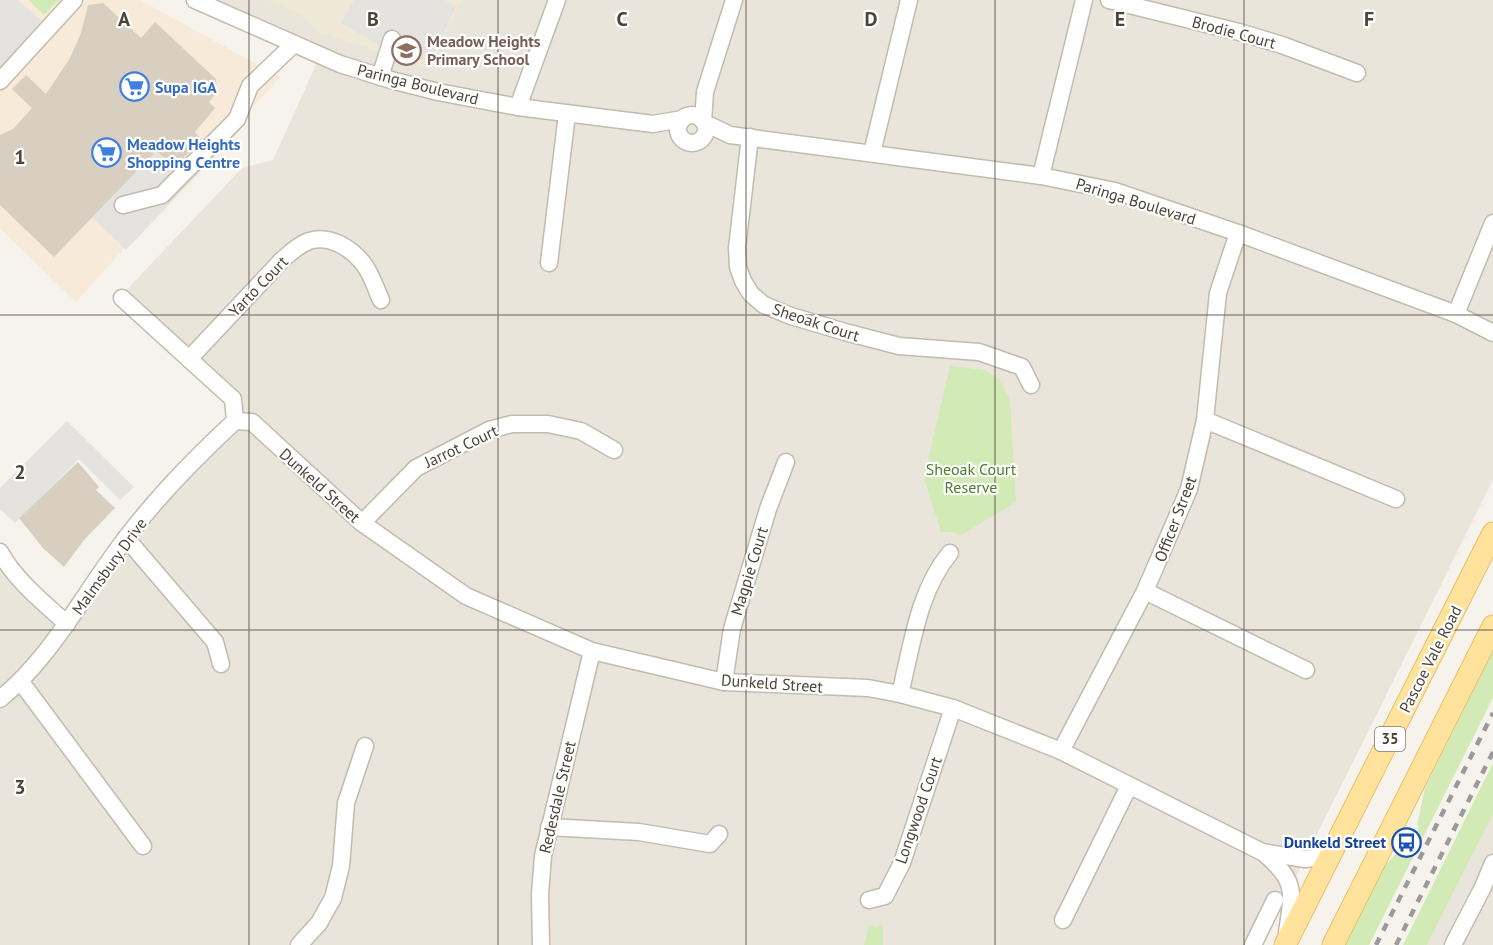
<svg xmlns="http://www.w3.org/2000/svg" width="1493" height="945" font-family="'PT Sans',sans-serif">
<rect width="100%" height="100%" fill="#f6f3ec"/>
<g fill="#eae5da">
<path d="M190,0H1493V480L1262,945H0V567L67,620L232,420L231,402L119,298L242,168L273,160L319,58Z"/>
<path d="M1493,814V945H1427Z"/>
</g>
<path fill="#f7ead8" d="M0,0H28L44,15L59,0H140L280,77L76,302L0,228Z"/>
<path fill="#efe8d6" d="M269,0H462L429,68L319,32L299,14Z"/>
<g fill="#d2eab5">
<path d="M28,0H59L44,15Z"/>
<path d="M950,366L985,370L999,379L1010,399L1016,502L961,535L951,532H941L924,478Z"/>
<path d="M1493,651V698L1369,945H1345L1381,871L1405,843L1410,845L1419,826L1417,825L1425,788Z"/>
<path d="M1493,763V814L1427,945H1403Z"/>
<path d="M883,924V945H864L869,925L876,927Z"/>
</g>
<g fill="#e5e3e0">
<path d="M0,0H18L50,28L0,76Z"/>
<path d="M354,0H444L456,6L430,62L384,48L341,23Z"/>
<path d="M205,145L215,156L126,250L92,217L156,151L179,171Z"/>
<path d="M67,421L134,487L120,500L79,459L15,523L0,509V488Z"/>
</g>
<g fill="#d8cfc1">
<path d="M103,3L141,38L155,22L216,79L217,92L209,102L215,108L195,132L201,140L175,167L156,151L54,257L0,205V135L13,129L32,108L12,89L26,75L46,94L70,58L81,33L88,5Z"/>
<path d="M78,462L99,487L96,490L115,508L84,540L64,567L43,548L19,518Z"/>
</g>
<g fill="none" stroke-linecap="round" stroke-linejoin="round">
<defs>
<g id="minor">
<path d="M195,0L340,64L391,80L438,92L518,107L653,124L683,119"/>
<path d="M1109,0L1239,32L1282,45L1357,73"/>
<path d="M380,77L392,39"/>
<path d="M0,81L74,0"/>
<path d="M518,107L557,0"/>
<circle cx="692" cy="129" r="14"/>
<path d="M703,121L705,92L734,0"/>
<path d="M705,123L730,135L1041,176L1115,191L1238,233L1456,314L1493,333"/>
<path d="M750,137L737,248L738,267L743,281L751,294L764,305L791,316L845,332L899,346L979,352L1022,367L1031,385"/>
<path d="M872,153L909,0"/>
<path d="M1041,176L1084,0"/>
<path d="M123,205L162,195L237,119L250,86L294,44"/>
<path d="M549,263L567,114"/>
<path d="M122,298L233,399L235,421"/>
<path d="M1456,314L1493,223"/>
<path d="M189,359L282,260C290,253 298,245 309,241C330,234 353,249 365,266C372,276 376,289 381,300"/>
<path d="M1205,420L1396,499"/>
<path d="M362,523L416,468L489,430L512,424H548L581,431L614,450"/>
<path d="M126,538L215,642L221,664"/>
<path d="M0,552C16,581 43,602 67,624"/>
<path d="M1145,591L1306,670"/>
<path d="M21,682L143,846"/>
<path d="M724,682L732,629L768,509L786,462"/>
<path d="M900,694C912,646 918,591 950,553"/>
<path d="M0,699C54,655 84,592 126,538C158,496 196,457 235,421L252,422L362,523L466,596L592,651L724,682L868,688L900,694L953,708L1061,751L1262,852L1305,859L1331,856"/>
<path d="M1061,751L1145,591L1189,489L1205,420L1218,293L1238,233"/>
<path d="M549,827L639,832L710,844L719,834"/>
<path d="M1265,854C1297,882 1293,892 1287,932"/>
<path d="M869,900L885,896L902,863L953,708"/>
<path d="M1063,920L1129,786"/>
<path d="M299,945L319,923L333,898L341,866L346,803L365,746"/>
<path d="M541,945L540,894L543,856L592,651"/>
<path d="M1253,945L1275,900"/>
<path d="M1453,945L1483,887L1493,863"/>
</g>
<g id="major">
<path d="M1285,945L1493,533"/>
<path d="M1333,945L1493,626"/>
</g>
</defs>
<use href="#minor" stroke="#c2bbae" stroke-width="19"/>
<use href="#major" stroke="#e6c16a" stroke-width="23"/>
<use href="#minor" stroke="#fff" stroke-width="16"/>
<use href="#major" stroke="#ffe39c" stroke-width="21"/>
<g stroke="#9a9a9a" stroke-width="4.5" stroke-dasharray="8 8" stroke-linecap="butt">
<path d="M1376,945L1493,713"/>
<path d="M1396,945L1493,752"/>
</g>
</g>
<path fill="none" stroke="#4b4439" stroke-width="1.5" stroke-opacity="0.55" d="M249,0V945M498,0V945M746,0V945M995,0V945M1244,0V945M0,315H1493M0,630H1493"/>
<defs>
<symbol id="school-ring" viewBox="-11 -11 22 22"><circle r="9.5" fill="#fff" stroke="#8d6e63" stroke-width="1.5"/><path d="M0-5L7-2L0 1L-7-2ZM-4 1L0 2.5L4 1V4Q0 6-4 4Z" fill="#8d6e63"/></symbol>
<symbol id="supermarket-ring" viewBox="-11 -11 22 22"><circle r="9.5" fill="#fff" stroke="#3f7fe0" stroke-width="1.5"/><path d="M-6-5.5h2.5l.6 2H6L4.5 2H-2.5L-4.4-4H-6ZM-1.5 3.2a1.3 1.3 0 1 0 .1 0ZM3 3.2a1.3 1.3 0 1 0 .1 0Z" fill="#3f7fe0"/></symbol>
<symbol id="bus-ring" viewBox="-11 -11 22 22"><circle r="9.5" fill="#fff" stroke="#1a4fb4" stroke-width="1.5"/><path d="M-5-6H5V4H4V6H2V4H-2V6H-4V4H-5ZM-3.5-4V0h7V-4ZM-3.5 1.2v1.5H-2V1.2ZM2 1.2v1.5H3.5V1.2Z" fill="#1a4fb4"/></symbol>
</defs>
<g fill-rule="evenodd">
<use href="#school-ring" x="390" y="34" width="33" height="33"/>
<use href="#supermarket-ring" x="118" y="70" width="33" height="33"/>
<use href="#supermarket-ring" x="90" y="136" width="33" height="33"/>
<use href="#bus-ring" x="1390" y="826" width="33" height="33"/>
</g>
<g text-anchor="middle" stroke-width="4.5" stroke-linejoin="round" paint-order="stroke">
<rect fill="#fff" stroke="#817c74" stroke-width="1.5" x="1375" y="727" width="30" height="24" rx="4.5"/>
<g font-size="15" font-weight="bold" fill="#4b4439">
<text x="1390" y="744">35</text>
</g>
<g font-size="16" fill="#4b4439" stroke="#fff">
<text transform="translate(1234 32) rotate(15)" y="6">Brodie Court</text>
<text transform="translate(418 84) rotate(14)" y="6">Paringa Boulevard</text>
<text transform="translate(1136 201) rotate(17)" y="6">Paringa Boulevard</text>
<text transform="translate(258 286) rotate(-46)" y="6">Yarto Court</text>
<text transform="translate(816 322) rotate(18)" y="6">Sheoak Court</text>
<text transform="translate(461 446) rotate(-25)" y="6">Jarrot Court</text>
<text transform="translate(320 485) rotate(42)" y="6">Dunkeld Street</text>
<text transform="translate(1175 519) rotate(-69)" y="6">Officer Street</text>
<text transform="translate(109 566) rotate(-54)" y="6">Malmsbury Drive</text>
<text transform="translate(749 571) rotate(-73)" y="6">Magpie Court</text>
<text transform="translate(1430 659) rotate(-63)" y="6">Pascoe Vale Road</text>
<text transform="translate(772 683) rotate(4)" y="6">Dunkeld Street</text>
<text transform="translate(557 797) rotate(-77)" y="6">Redesdale Street</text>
<text transform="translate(918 810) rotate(-71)" y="6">Longwood Court</text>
</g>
<g font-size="16" font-weight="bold" fill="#785e54" stroke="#fff" text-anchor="start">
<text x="427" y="47">Meadow Heights<tspan x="427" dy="18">Primary School</tspan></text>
</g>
<g font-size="16" font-weight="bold" fill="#366cbe" stroke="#fff" text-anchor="start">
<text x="155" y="93">Supa IGA</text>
<text x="127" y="150">Meadow Heights<tspan x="127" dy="18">Shopping Centre</tspan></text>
</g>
<g font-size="16" fill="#4a7f2a" stroke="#fff">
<text x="971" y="475">Sheoak Court<tspan x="971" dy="18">Reserve</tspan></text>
</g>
<g font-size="16" font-weight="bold" fill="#164399" stroke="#fff" text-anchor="end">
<text x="1386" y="848">Dunkeld Street</text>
</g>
</g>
<g font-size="20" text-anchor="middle" font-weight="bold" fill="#4b4439" stroke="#fff" stroke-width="4.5" stroke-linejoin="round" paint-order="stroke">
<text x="124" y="26">A</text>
<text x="373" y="26">B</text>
<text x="622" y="26">C</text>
<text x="871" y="26">D</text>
<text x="1120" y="26">E</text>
<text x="1369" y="26">F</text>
<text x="20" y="164">1</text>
<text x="20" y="479">2</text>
<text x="20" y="794">3</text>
</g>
</svg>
